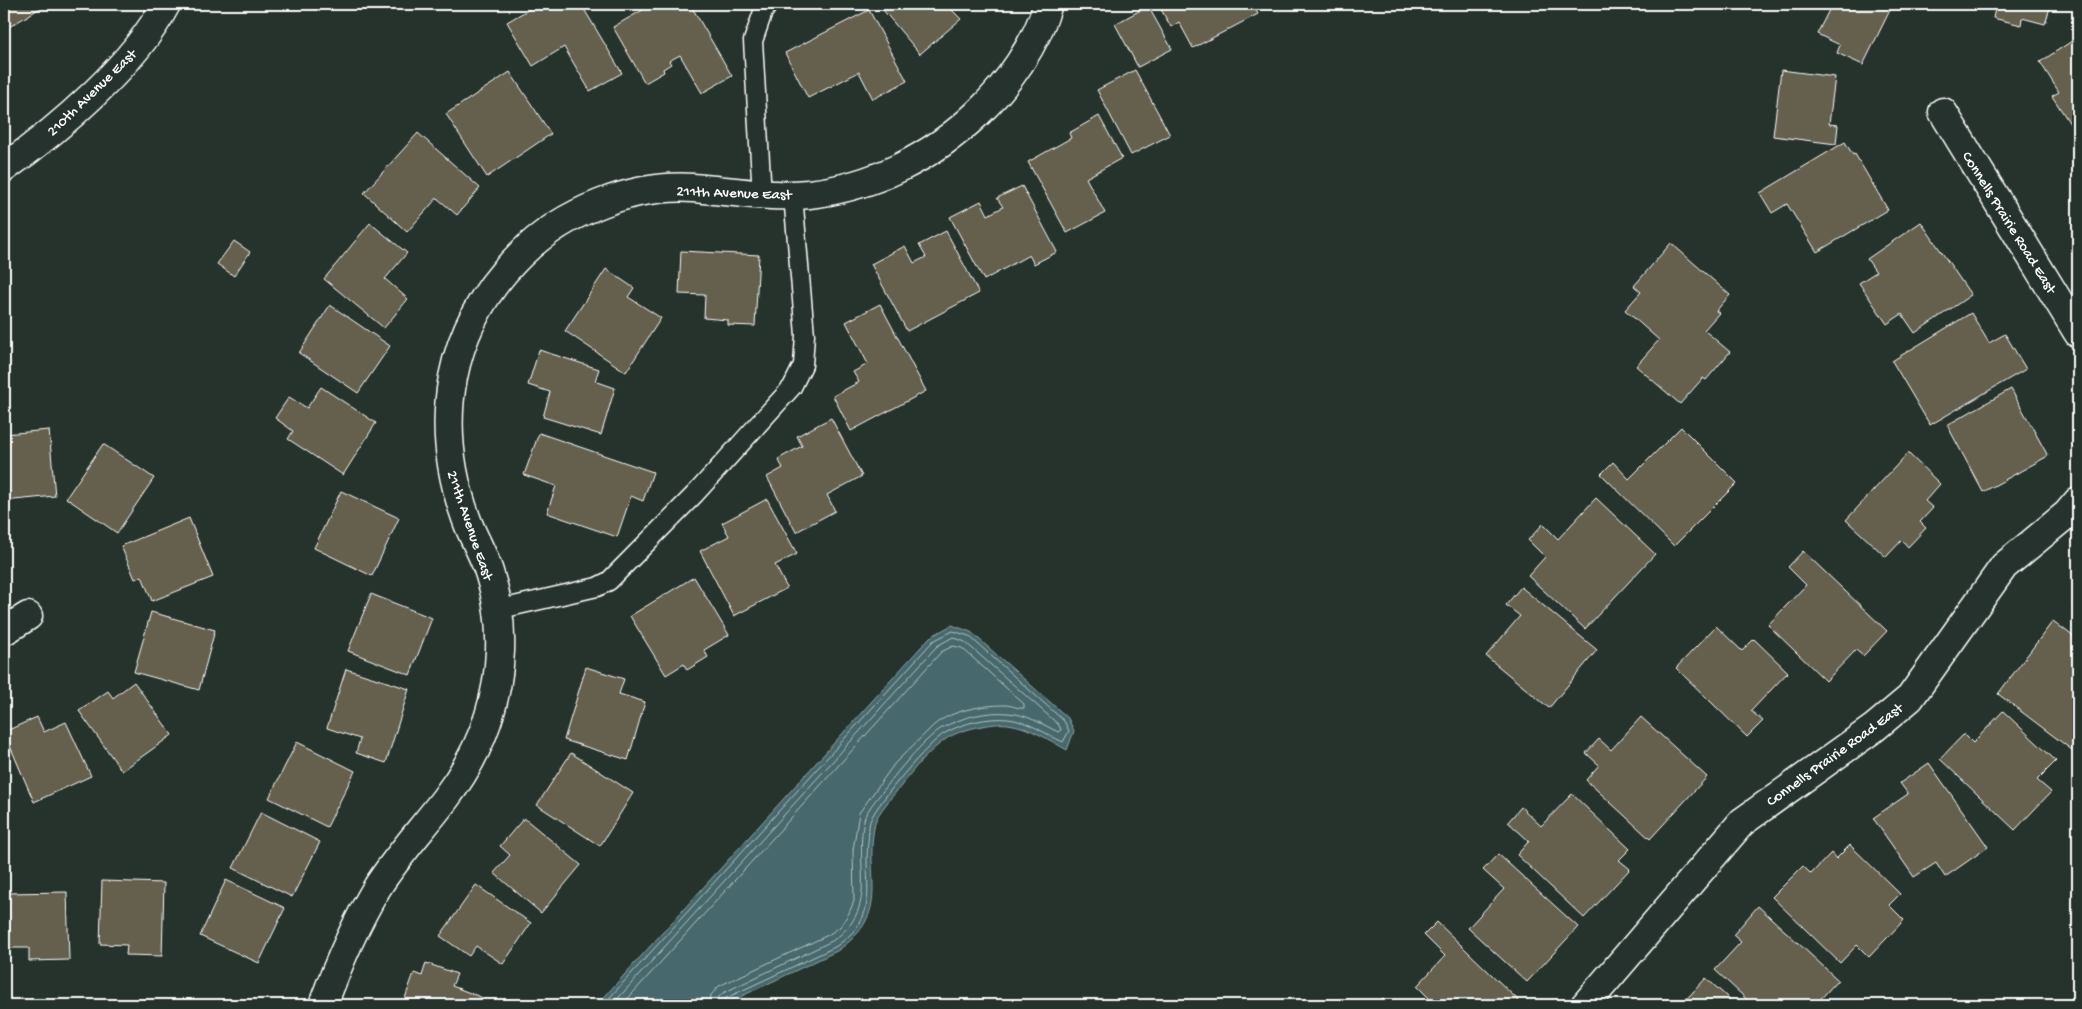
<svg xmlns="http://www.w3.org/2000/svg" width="2082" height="1009" font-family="'Gochi Hand',sans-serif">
<rect width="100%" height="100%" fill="#26332d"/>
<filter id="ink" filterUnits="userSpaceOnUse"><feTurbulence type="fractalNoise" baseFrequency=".02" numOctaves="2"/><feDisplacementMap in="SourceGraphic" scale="10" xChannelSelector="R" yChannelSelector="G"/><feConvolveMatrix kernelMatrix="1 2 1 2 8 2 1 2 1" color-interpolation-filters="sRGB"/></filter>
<g filter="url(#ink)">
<path fill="#46686c" stroke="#90a4a7" d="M952,625L971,632L1068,718L1074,731L1067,750C1049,740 1030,727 1008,724C993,722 958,730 946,739C929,751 913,769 901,786C894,795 877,813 875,823C863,877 894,912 837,951L723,1005H597L930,637Z"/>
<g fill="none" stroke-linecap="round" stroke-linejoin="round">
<g stroke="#b5c3c4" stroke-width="1">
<path d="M603,1005L933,641L953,631L969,636L1064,721L1069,731L1063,742C1045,734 1029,721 1008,719C987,717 963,723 945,733C929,742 878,802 871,819C868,825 869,835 868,842C863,888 882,915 835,947L726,998L723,1005"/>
<path d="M612,1005L937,646L953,637L965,642L1059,725L1061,730L1058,732C1042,724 1026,714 1008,713C986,711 962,717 942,728C929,735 899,769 890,782C883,792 866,809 864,820C854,868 880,909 832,941L723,993L718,998L716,1005"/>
<path d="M622,1005L941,652L953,646L962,648L1024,704V708C1018,709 1012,705 1005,705C983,705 952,710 934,725L895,763L859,813L853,850L854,901L849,913L840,927L828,935L719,986L711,995L709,1005"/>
</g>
</g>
<g fill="#65604e" stroke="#fff">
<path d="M4,4H47L4,30Z"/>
<path d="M538,4H581L622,73L590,91L564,47L533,66L507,22Z"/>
<path d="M653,4H690L732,76L702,93L680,55L669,61L671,64L663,69L664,72L645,83L613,27Z"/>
<path d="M878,4H967L960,10L957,6L952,10L961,19L920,54Z"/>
<path d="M1158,4H1253L1258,14L1193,48L1179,22L1171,27Z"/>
<path d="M1832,4H1893L1863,65L1837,53L1840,45L1817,34Z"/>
<path d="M1996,4H2051L2045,24L2022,18L2021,25L1993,18Z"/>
<path d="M1148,6L1172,49L1138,67L1115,24Z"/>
<path d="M869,10L907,81L873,99L859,72L808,98L785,53Z"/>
<path d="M2078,37V136L2052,96L2059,92L2040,62Z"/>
<path d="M1135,70L1170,135L1131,155L1097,90Z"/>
<path d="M1781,70L1835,77L1829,124L1838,125L1836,144L1773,136Z"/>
<path d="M510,72L551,134L487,177L446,114Z"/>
<path d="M1099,116L1122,158L1086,178L1105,213L1067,233L1028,162L1071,138L1069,133Z"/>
<path d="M418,133L480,188L457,215L437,198L407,232L364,193Z"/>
<path d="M1845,142L1853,155L1855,154L1888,210L1817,252L1787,204L1772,213L1760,193Z"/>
<path d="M2078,161V175L2072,165Z"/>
<path d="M1022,186L1057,252L1034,264L1029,255L984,280L950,217L981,201L988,215L1003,207L997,198Z"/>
<path d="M1921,222L1971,295L1915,333L1902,314L1887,324L1859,283L1876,272L1867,259Z"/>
<path d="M370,223L407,253L385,279L408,299L384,328L324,279Z"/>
<path d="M946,231L979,293L907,331L871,264L905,246L914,263L926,257L919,245Z"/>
<path d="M234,241L250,252L234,276L217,264Z"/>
<path d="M1671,243L1730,295L1716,311L1719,313L1704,330L1730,352L1706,380L1703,378L1680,404L1636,366L1659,340L1625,310L1641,292L1634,286Z"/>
<path d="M681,251L759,255L755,326L728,325V320L704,318L705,295L679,294Z"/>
<path d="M606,269L634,288L628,297L661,318L626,372L565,331Z"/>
<path d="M880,304L926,391L851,431L833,396L859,382L853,372L868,364L846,322Z"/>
<path d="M330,305L390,346L358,393L299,353Z"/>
<path d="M1971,313L1989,343L2005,334L2026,369L1930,425L1892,361Z"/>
<path d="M539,350L599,369L595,381L615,388L601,435L543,417L550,392L528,385Z"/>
<path d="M321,387L376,423L343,475L288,439L293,431L275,418L289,397L307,408Z"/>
<path d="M2011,389L2048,456L1983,492L1947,425Z"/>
<path d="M831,418L862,476L827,495L835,511L796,532L767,477L783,468L778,459L802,446L797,436Z"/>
<path d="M1681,427L1737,483L1674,546L1601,474L1613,462L1629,479Z"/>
<path d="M49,430L55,496L4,501V434Z"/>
<path d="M539,433L653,472L643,501L631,496L617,537L547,513L556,486L524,475Z"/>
<path d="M103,444L154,478L117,533L66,498Z"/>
<path d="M1908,453L1940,484L1925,501L1933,508L1920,522L1926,528L1908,547L1902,540L1886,557L1846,520Z"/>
<path d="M341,491L399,518L372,576L314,548Z"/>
<path d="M1596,498L1655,554L1585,629L1528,576L1545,557L1528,540L1543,524L1558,539Z"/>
<path d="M767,499L797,554L775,565L787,588L734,616L700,551L729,536L722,523Z"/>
<path d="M189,518L213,577L152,601L142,576L135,579L121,546Z"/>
<path d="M1803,551L1887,631L1863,656L1856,650L1826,681L1768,625L1806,585L1788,567Z"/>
<path d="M694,577L729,635L704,650L708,657L687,670L684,664L666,675L630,616Z"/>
<path d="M1521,587L1597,650L1549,708L1486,656L1520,616L1506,605Z"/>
<path d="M371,594L432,618L410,675L348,651Z"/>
<path d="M2078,597V610L2072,604Z"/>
<path d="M151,612L215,630L199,690L134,672Z"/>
<path d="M2053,621L2078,640V742L2072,750L1998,694Z"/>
<path d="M1716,626L1742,651L1754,639L1788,672L1751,711L1763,721L1747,737L1676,668Z"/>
<path d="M586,667L624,679L619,694L645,702L628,760L564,740Z"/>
<path d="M346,669L409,689L386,763L356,753L360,739L327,728Z"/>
<path d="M134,682L172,735L122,771L79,711L108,691L113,698Z"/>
<path d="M2003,711L2056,761L2037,780L2051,792L2015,830L1940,759L1964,734L1973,743Z"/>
<path d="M37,717L44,732L66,722L91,776L34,802L4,732Z"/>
<path d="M1641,717L1707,777L1650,839L1586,780L1599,765L1586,753L1599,739L1611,750Z"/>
<path d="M297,742L355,771L327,827L269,798Z"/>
<path d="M571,753L633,793L600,846L537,805Z"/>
<path d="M1929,763L1988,847L1945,877L1936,863L1914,877L1873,818L1908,794L1900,783Z"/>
<path d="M1572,794L1630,849L1619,860L1630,869L1584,918L1517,855L1529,841L1508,822L1521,807L1541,826Z"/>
<path d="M261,812L320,842L292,897L233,868Z"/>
<path d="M524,818L581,865L541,913L494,873L510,855L500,846Z"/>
<path d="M1850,845L1900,894L1889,905L1904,920L1869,957L1857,945L1840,963L1772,897L1803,866L1811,874L1831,853L1836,859Z"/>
<path d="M1498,854L1578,927L1527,982L1468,928L1504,889L1483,870Z"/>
<path d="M226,880L285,908L259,963L200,936Z"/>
<path d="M102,881L164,883L162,956L126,955L127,945L100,944Z"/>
<path d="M476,885L531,923L503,964L476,946L469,956L440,936Z"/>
<path d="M67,892L69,960L29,961V948H7L5,893Z"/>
<path d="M1758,906L1838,980L1815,1005H1753L1715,970L1741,942L1733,935Z"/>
<path d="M1437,922L1519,1001L1515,1005H1436L1417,986L1445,956L1424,935Z"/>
<path d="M426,963L457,974L452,986L483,998L480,1005H410L404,1001L414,973L422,976Z"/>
<path d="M1706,978L1736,1005H1681Z"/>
<path d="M1383,998L1391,1005H1377Z"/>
</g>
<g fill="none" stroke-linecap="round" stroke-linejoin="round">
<defs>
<g id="service">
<path d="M762,196L753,41L763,12L769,4"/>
<path d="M497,610L597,587L609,581L695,494L792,387L803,365L805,335L793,195"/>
</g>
<g id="minor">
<path d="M1943,112L2078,333"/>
<path d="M4,168C59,129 135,64 166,4"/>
<path d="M4,631L28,616"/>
<path d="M323,1005C338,964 355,924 378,886C398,855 423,828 445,799C478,756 498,706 500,651C501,625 497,596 489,572C483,553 472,536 466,518C432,423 447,327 520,255C563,212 632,184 693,188C732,191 770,198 809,194C873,187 932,157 978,113C1008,84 1036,45 1048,4"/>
<path d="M1585,1005L1742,822L1874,728L1910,698L2004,566L2067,514L2078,501"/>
</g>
</defs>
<use href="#service" stroke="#fff" stroke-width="21"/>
<use href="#minor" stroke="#fff" stroke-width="31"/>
<use href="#service" stroke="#26332d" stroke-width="18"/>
<use href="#minor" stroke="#26332d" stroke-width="28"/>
</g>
</g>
<g text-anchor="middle" stroke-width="5" stroke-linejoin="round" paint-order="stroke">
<g font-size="15" fill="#fff" stroke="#26332d">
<text transform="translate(91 92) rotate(-44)" y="5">210th Avenue East</text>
<text transform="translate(734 192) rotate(2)" y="5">211th Avenue East</text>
<text transform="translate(2010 222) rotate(58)" y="5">Connells Prairie Road East</text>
<text transform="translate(471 525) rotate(71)" y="5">211th Avenue East</text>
<text transform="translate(1834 754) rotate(-36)" y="5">Connells Prairie Road East</text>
</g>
</g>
<rect width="2082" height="1009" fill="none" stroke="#26332d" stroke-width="20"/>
<rect x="10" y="10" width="2062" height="989" fill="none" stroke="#fff" stroke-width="2" filter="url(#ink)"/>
</svg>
